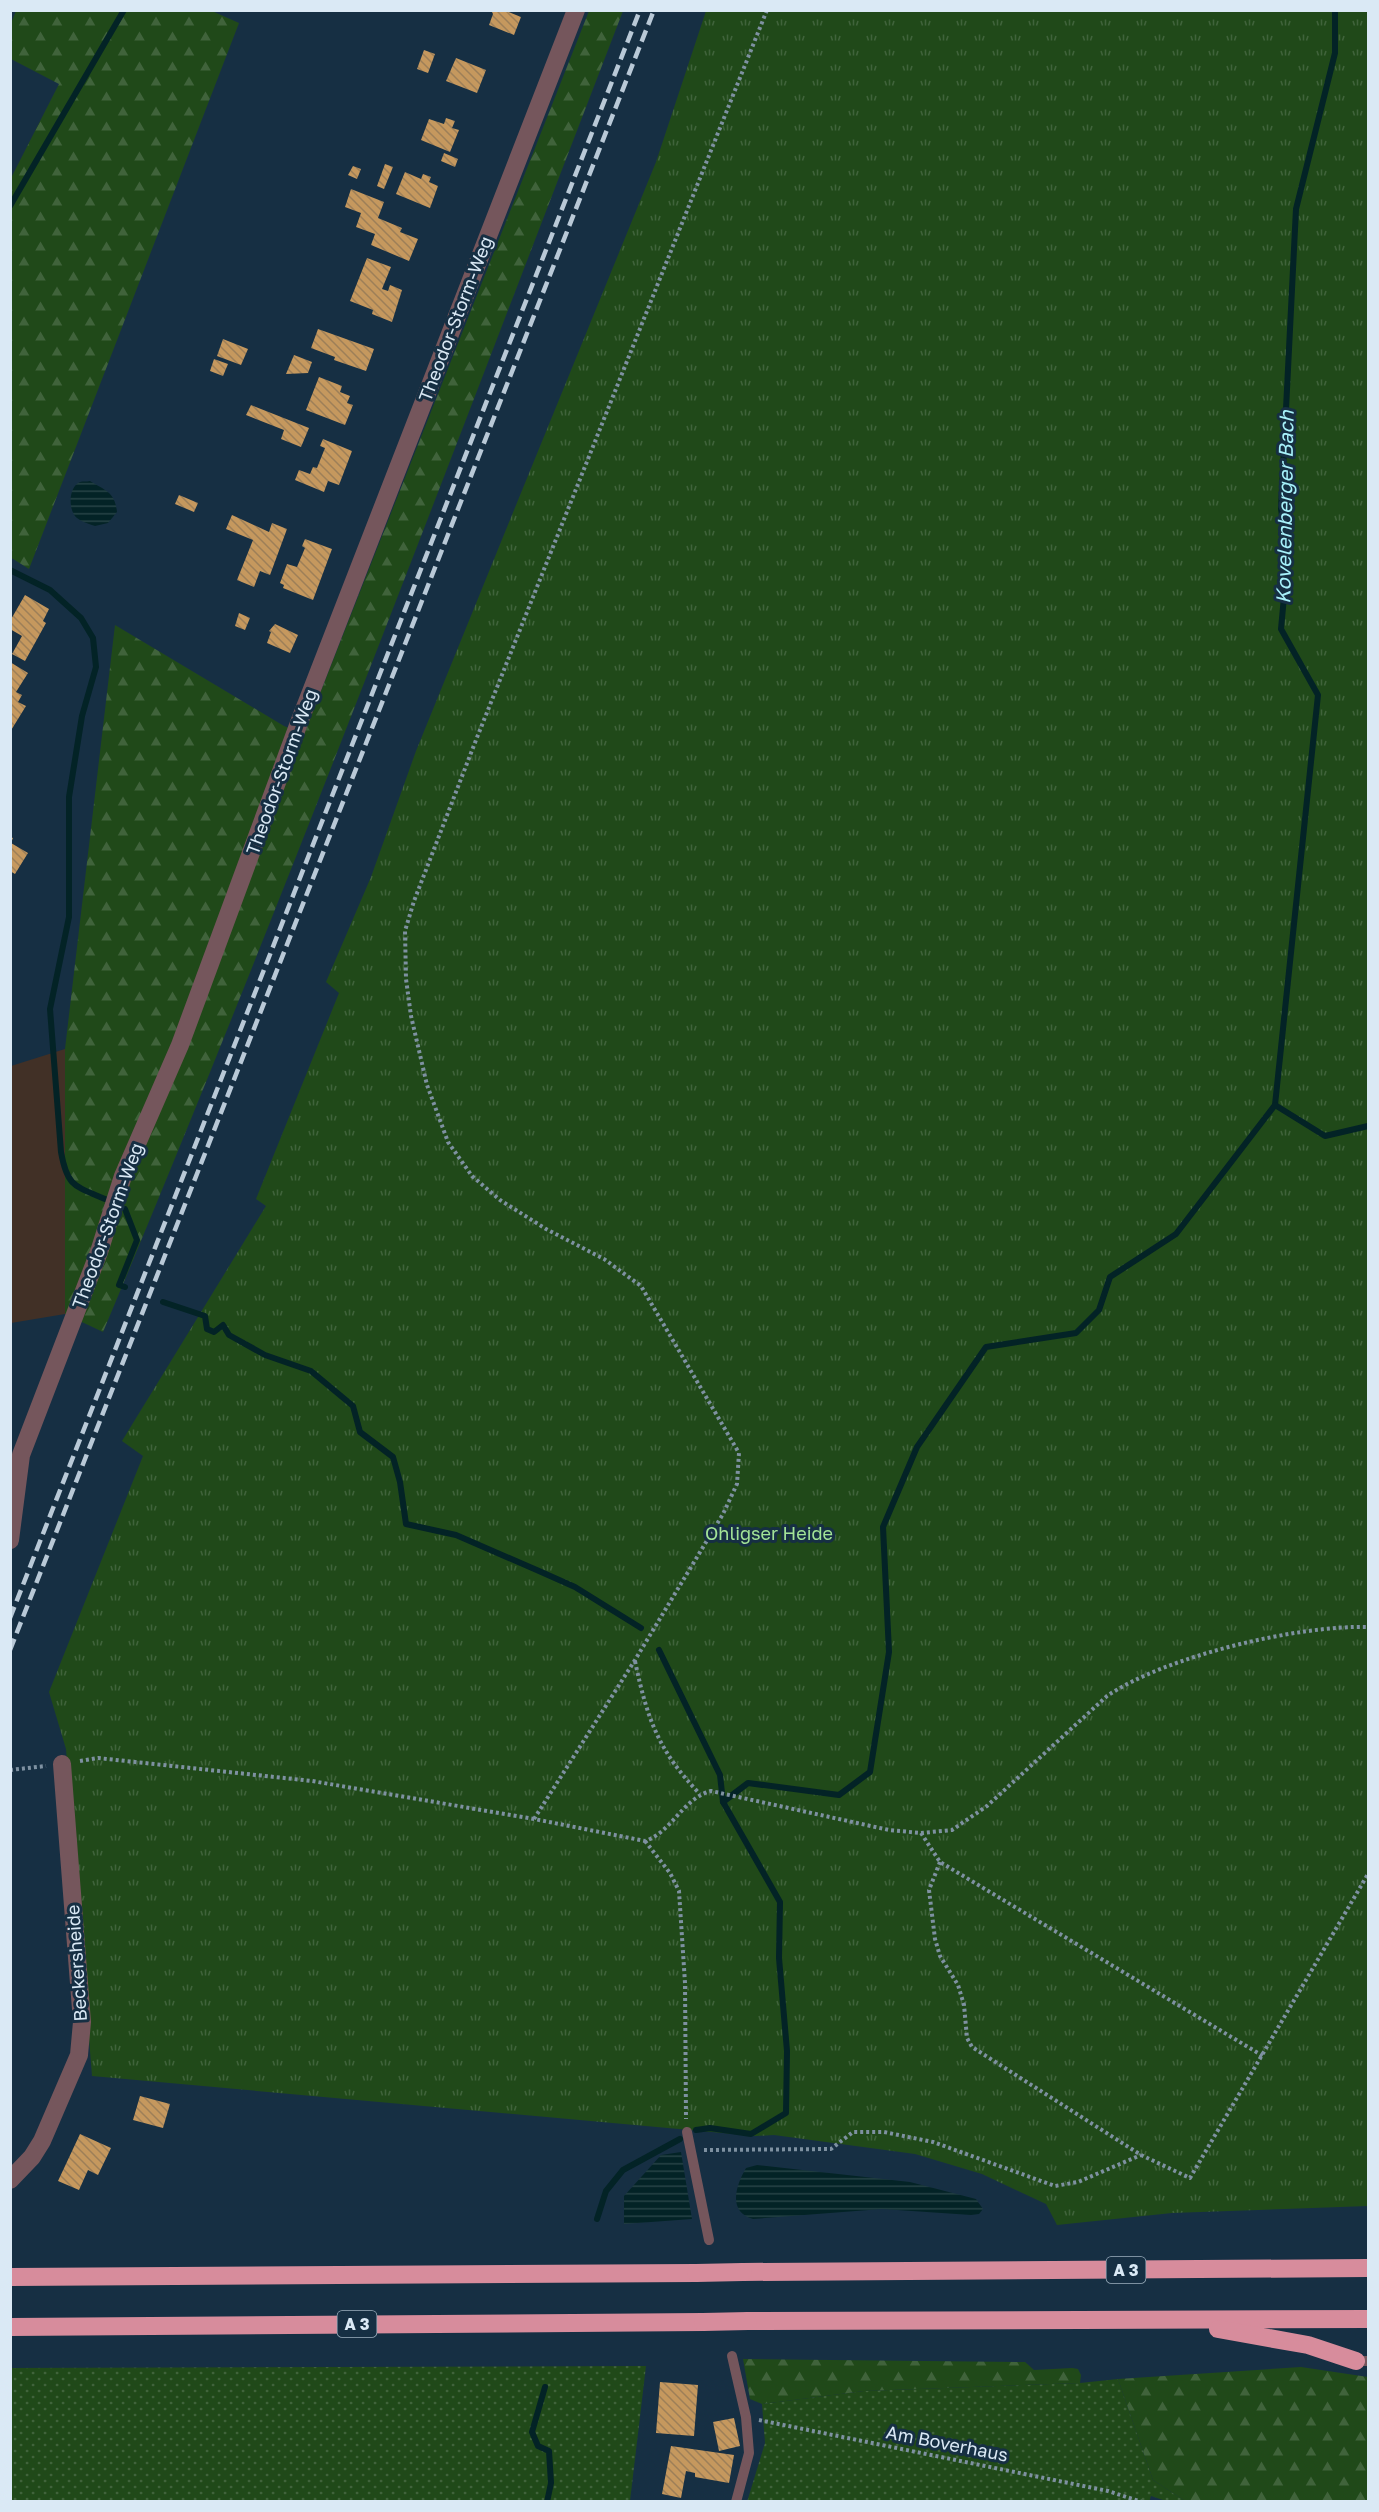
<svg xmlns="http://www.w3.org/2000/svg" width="1379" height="2512" font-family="'Golos Text',sans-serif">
<defs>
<pattern id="grass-dots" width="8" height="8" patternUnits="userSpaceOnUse" patternTransform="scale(1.5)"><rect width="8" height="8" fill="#204919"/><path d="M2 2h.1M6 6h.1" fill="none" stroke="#40633b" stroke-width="1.8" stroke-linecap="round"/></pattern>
<pattern id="forest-firs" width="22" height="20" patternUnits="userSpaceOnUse" patternTransform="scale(1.5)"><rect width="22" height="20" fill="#204919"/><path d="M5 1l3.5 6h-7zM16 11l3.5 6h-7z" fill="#40633b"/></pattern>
<pattern id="park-tufts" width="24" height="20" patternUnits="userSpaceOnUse" patternTransform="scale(1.5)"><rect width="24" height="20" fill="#204919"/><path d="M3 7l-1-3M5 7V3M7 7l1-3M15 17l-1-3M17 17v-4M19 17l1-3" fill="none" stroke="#40633b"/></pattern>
<pattern id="water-rules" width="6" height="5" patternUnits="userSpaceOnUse" patternTransform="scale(1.5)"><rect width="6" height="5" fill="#032326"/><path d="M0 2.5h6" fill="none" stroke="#274346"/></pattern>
<pattern id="building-back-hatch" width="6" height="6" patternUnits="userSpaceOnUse" patternTransform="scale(1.5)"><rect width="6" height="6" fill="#c5985e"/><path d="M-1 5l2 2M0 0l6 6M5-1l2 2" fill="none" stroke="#9d7f58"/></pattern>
</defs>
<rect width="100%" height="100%" fill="#162f43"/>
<path fill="#413026" d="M65,1049V1314L11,1323V1066Z"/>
<g fill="url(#grass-dots)">
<path d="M646,2366L630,2501H11V2368Z"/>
<path d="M1118,2379L1153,2480L1185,2501H1166L1151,2496L1149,2502H747L765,2443L762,2404L864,2391L1080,2383Z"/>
</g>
<g fill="url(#forest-firs)">
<path d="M16,11H212L239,23L29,569L10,557L11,178L59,84L11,59V23Z"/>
<path d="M589,11H623C453,452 286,896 103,1332L65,1314V1049L115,625L284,726L304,734Z"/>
<path d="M743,2359L1025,2362L1034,2370L1072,2368L1078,2369L1081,2375L1080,2383L864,2391L762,2404L750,2399Z"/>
<path d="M1301,2367L1368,2377V2501H1185L1153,2480L1118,2379Z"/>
</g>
<path fill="url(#park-tufts)" d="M706,11H1368V2206L1172,2213L1057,2225L1046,2204L982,2174L915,2154L774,2135L756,2136L92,2076L66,1749L49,1692L143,1456L122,1441L266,1206L256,1199L339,993L326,982L371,877L416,751L503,537L656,162Z"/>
<g fill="url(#water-rules)">
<path d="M90,481C106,491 115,492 117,512L108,523L95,526C89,524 82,522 77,518C68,511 68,487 80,482C83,481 86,482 90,481Z"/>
<path d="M681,2152L692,2219L624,2224V2196L661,2155Z"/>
<path d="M757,2165L910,2182L976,2199L983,2209L979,2214L971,2215L882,2209L753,2219C727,2212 736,2185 746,2168Z"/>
</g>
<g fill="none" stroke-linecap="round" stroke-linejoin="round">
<g stroke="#032326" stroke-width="6">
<path d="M10,206L124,10"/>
<path d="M10,570L50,590L81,618L93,638L96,667L82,716L69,797V917L50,1009L61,1152C67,1186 74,1186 105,1199"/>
<path d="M1275,1105L1318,695L1281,629L1288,554L1281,509L1296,209L1335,53V10"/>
<path d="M125,1209L137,1240L119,1285L125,1287"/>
<path d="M163,1302L205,1316L207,1329L214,1332L223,1325L229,1335L265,1355L311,1371L353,1406L360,1432L393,1457L400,1482L406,1524L456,1535L539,1571L575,1587L641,1628"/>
<path d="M659,1650L720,1775L723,1802L780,1902L779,1958L787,2051L786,2113L751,2134L710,2128L696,2130"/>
<path d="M723,1802L748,1783L839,1795L870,1772L889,1652L883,1527L917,1447L986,1347L1076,1333L1099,1310L1110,1277L1176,1234L1275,1105L1325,1136L1368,1126"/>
<path d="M597,2219L606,2191L623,2170L680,2139"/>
<path d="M545,2387L532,2432L538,2446L549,2451L551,2483L547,2502"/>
</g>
</g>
<g fill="url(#building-back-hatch)">
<path d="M491,10H504L521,17L514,35L489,25L493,14Z"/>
<path d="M424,50L435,54L428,73L417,69Z"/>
<path d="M456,58L486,70L477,93L446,81Z"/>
<path d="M446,118L455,121L452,128L459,130L450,152L421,140L429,119L444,124Z"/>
<path d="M444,153L458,159L455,167L441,161Z"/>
<path d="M385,164L393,167L384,189L377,186Z"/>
<path d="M353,166L361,169L357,179L348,175Z"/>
<path d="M405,172L421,179L423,174L431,177L429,182L438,186L430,208L396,194Z"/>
<path d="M351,189L384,202L378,218L402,228L400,232L418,239L409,261L371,245L375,234L356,227L361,213L345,207Z"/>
<path d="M367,258L391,267L382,289L388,291L390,285L402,290L392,322L372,314L373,310L350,301Z"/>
<path d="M318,329L374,349L366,371L334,360L335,357L311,348Z"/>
<path d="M223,339L248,349L241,365L217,356Z"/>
<path d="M294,355L312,362L308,373L286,374Z"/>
<path d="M214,359L228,364L223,376L210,371Z"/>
<path d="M319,377L342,386L340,392L350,396L347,403L353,405L345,425L306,410Z"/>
<path d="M251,405L309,428L301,447L281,439L284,430L246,415Z"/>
<path d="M323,439L352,451L339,485L328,481L324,492L295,480L299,470L310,474L313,467L317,468L325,448L320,446Z"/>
<path d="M179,495L198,503L194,512L175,504Z"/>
<path d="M232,515L269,532L272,523L287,529L270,575L260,571L254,587L237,580L253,540L226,529Z"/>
<path d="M305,539L332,549L313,600L283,588L284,585L280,583L287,564L297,567L305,548L302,546Z"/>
<path d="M25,595L49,609L43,621L46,623L25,661L12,654L22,636L10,629V621Z"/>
<path d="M239,613L250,618L245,630L235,626Z"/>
<path d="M275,624L298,635L290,653L267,643L271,632L269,631Z"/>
<path d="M10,662L28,673L16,692L22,695L18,702L26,706L10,732Z"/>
<path d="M10,837L13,838L11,843L28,853L15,874L10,871Z"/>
<path d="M140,2096L170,2104L163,2128L133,2120Z"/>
<path d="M80,2134L111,2148L98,2175L88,2170L79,2190L58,2181Z"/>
<path d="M660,2382L698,2385L694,2436L656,2433Z"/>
<path d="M734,2418L740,2446L719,2451L713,2422Z"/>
<path d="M671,2446L734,2455L729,2483L695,2477V2473L686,2471L681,2498L662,2494Z"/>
</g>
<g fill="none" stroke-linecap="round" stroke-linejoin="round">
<g stroke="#7e91a1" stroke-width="4" stroke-dasharray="3 3" stroke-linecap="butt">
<path d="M635,1661C647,1718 658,1751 700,1794"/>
<path d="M80,1761L98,1758L312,1781L534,1819L645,1841C672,1832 683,1798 711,1791L889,1830L921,1833L952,1830L987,1806L1107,1696C1166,1656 1298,1625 1368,1627"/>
<path d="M10,1770L46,1766"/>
<path d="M534,1819L635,1660L723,1514L737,1484L739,1453L641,1286L604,1259L546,1229L500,1200L472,1176L448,1142L427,1085L411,1016L406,979L405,931L414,901L476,740L767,10"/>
<path d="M921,1833L940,1862L1263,2056"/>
<path d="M645,1841L670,1873L679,1891L685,1983L686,2119"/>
<path d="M940,1862L929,1890L935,1939L940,1956L958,1985L964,2005L967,2038L972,2047L1141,2155L1190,2178L1368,1874"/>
<path d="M704,2150L831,2149L853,2132H884L933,2142L1055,2186L1078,2182L1141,2155"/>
<path d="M759,2420L1108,2491L1142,2502"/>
</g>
<g stroke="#75565c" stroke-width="10">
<path d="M687,2132L709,2240"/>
<path d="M732,2356L746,2417L749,2453L736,2502"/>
<path d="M1356,2361H1368"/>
</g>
<g stroke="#75565c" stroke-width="18">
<path d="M10,1540L21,1455L99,1252L123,1176L180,1045L300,720L576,10"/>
<path d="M10,2180L32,2157L42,2141L79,2055L82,2022L62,1764"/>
</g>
<g stroke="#d78c9c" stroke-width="18">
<path d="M743,2272L1368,2268"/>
<path d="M10,2277L696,2273"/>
<path d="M748,2321L1368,2319"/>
<path d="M10,2327L703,2322"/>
<path d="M1218,2329L1308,2345L1356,2361"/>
</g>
<g stroke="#b9c9d7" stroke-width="4.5" stroke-dasharray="12 6" stroke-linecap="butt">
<path d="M10,1618L640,10"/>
<path d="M10,1650L654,10"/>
</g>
<g stroke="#d78c9c" stroke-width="18">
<path d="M696,2273L743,2272"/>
<path d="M703,2322L748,2321"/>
</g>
</g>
<g text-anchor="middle" stroke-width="6" stroke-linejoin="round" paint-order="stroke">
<g fill="#162f43" stroke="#9fb1c0" stroke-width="1.5">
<rect x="1106.5" y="2257" width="39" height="26" rx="4.5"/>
<rect x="337.5" y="2311" width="39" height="26" rx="4.5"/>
</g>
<g font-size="16" font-weight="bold" fill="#dae9f5">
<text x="1126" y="2276">A 3</text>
<text x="357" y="2330">A 3</text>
</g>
<g font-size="18" fill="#dae9f5" stroke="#162f43">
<text transform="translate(456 319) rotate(-69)" y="6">Theodor-Storm-Weg</text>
<text transform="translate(282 772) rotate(-70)" y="6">Theodor-Storm-Weg</text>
<text transform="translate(108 1226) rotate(-70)" y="6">Theodor-Storm-Weg</text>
<text transform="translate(77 1963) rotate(-94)" y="6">Beckersheide</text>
<text transform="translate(947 2444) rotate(11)" y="6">Am Boverhaus</text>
</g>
<g font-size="18" fill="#a3e497" stroke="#162f43">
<text x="769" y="1540">Ohligser Heide</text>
</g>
<g font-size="20" font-style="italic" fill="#a7f1fa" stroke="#162f43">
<text transform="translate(1285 507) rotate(-89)" y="7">Kovelenberger Bach</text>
</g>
</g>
<rect width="1379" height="2512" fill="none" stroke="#dae9f5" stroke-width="24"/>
</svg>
